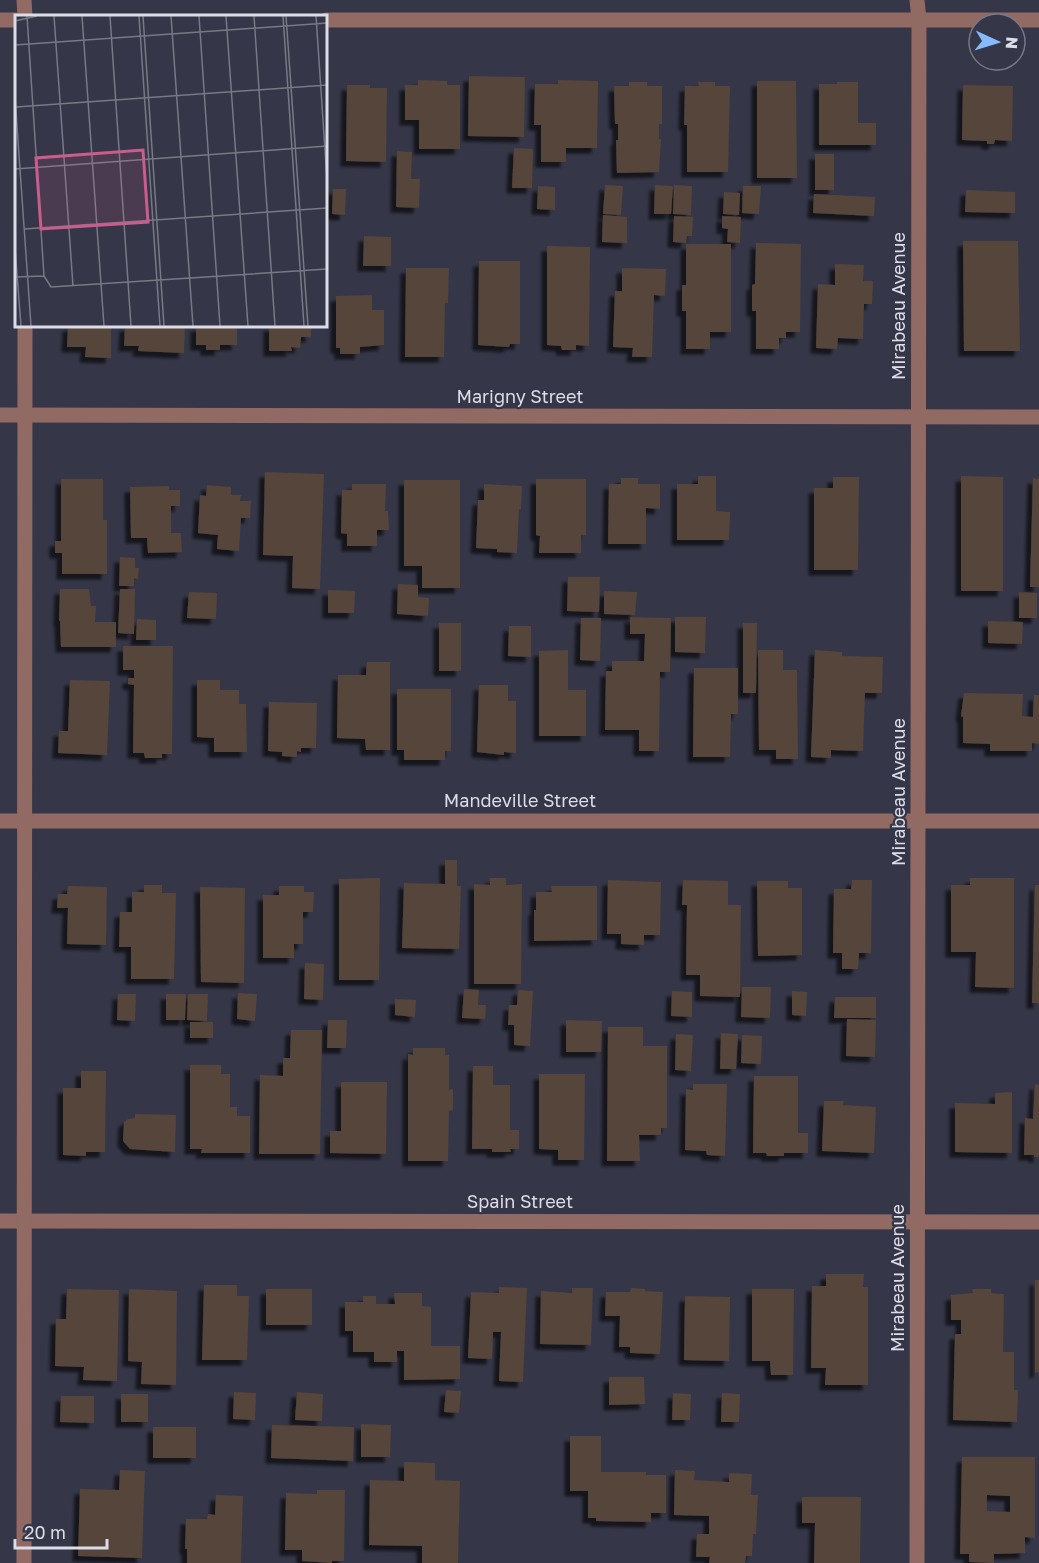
<svg xmlns="http://www.w3.org/2000/svg" width="1039" height="1563" font-family="'Golos Text',sans-serif">
<defs>
<filter id="shadow"><feDropShadow dx="-5.5" dy="5.5" stdDeviation="1.5" flood-color="#0009"/></filter>
</defs>
<rect width="100%" height="100%" fill="#353647"/>
<g fill="#56443a" fill-rule="evenodd" filter="url(#shadow)">
<path d="M469,76L525,77L524,137L468,136Z"/>
<path d="M418,80L447,81V85H460V149H419V120H405V85H418Z"/>
<path d="M558,80L598,81L597,148H566V162H541V125H534L535,84H558Z"/>
<path d="M757,81H796L797,178H757Z"/>
<path d="M629,82H647V86H662V124H659V139H661L659,172L617,173L616,140H618V124H615L614,86H629Z"/>
<path d="M698,82H715V86H730L728,172H687V125H684L685,86H699Z"/>
<path d="M837,82H858V123H876V145H819V84H837Z"/>
<path d="M347,85H370V88H387L386,162L346,161Z"/>
<path d="M963,85L1013,86L1012,141L995,140L994,144H987V141L962,140Z"/>
<path d="M514,148L533,149L532,188H512Z"/>
<path d="M397,151L412,152L411,179H420L419,208L396,207Z"/>
<rect x="815" y="154" width="19" height="36"/>
<path d="M605,185L623,186L621,215L603,214Z"/>
<path d="M655,185L673,186L671,214H654Z"/>
<path d="M674,185L692,186L691,215L673,214Z"/>
<path d="M538,186L555,187V210L537,209Z"/>
<path d="M743,186H761L759,214L742,213Z"/>
<path d="M333,189H346L345,215L332,214Z"/>
<path d="M966,190L1015,192V213L965,212Z"/>
<path d="M724,192L740,193L739,215L723,214Z"/>
<path d="M814,194L875,197L874,216L813,213Z"/>
<path d="M603,215L627,217V243L602,242Z"/>
<path d="M674,216L693,217L692,236H687L686,243L673,242Z"/>
<path d="M722,216L741,217L740,243L727,242L728,229L722,228Z"/>
<path d="M364,236L391,237V266H363Z"/>
<path d="M963,241H1018L1020,351H964Z"/>
<path d="M756,243L801,244L800,332H786V338H779V349H756V311H752V285L755,284Z"/>
<path d="M686,244H731V332H710V349H686V311H682V285H686Z"/>
<path d="M547,246L590,247L589,346L576,345V350H562L561,346L547,345Z"/>
<path d="M479,261H520V344H510L509,347L478,345Z"/>
<path d="M835,264L864,265L863,281H873L872,304H864L863,339L838,338L837,349L816,348L818,284L835,285Z"/>
<path d="M406,268H449L448,303H445L444,357H405Z"/>
<path d="M622,268L666,269L665,296L654,295L652,357H632L633,348L613,347L615,291H622Z"/>
<path d="M372,295V310H384V345L360,347V354H340V348H336V296Z"/>
<path d="M68,326H111V358L85,357L86,347H67Z"/>
<path d="M125,326H185L184,353L138,351L139,346H124Z"/>
<path d="M196,326H237V345H220V350H206V345H196Z"/>
<path d="M269,326H311V337H301L300,348L291,347L292,351H269Z"/>
<path d="M265,472L324,474L320,589L292,588L293,556L263,555Z"/>
<path d="M698,476H716V511L730,512L729,540H677V484H698Z"/>
<path d="M961,476L1003,477V591H961Z"/>
<path d="M833,477H859L858,570H814V488H833Z"/>
<path d="M621,478H638V484H660V509L646,508V544H608L609,484H621Z"/>
<path d="M1033,478L1039,479V587H1030Z"/>
<path d="M61,479H103V520H107V574H62V553H55V541H61Z"/>
<path d="M536,479H586V535H581V553H539L540,536L536,535Z"/>
<path d="M404,480H460V588H422V566H404Z"/>
<path d="M352,484H386L385,511H388L389,530H377V546H347V534L341,533L342,490H352Z"/>
<path d="M484,484L522,486L521,509H519L517,553L497,552V549L476,548L478,500H484Z"/>
<path d="M207,485L231,487V495H241L240,501H251L250,518H241L239,551L217,549L218,535L198,533L200,495L206,496Z"/>
<path d="M169,486V490H180V506H171V533H181L182,552L148,553L147,538H131L130,487Z"/>
<path d="M120,557L135,558V568H139L138,579L134,578V586H119Z"/>
<path d="M568,577H600L599,612L567,611Z"/>
<path d="M398,584L418,585V597L429,598L428,616L397,614Z"/>
<path d="M60,589H89L91,606H96L95,622H116V647H61L60,621H68H59Z"/>
<path d="M120,589H135L134,634L118,633Z"/>
<path d="M328,590L355,591L354,613H328Z"/>
<path d="M604,591L637,592L635,615L604,614Z"/>
<path d="M189,592L217,593L216,619L187,618Z"/>
<path d="M1019,592L1037,593V618H1019Z"/>
<path d="M630,617L671,618L670,672H660L659,751H639V730H605L606,671H612V661H644L645,634H630Z"/>
<path d="M675,617H706L705,653L675,652Z"/>
<path d="M581,618H601L600,661L580,660Z"/>
<path d="M137,619L156,620V640H136Z"/>
<path d="M988,621L1023,622L1022,644L988,643Z"/>
<rect x="439" y="623" width="22" height="48"/>
<path d="M743,623H757L756,693H743Z"/>
<path d="M509,626H531V657L508,656Z"/>
<path d="M123,646H173L172,754H162V758H145L144,753H133L134,685L128,684V678H134V670H123Z"/>
<path d="M568,650V690H586V736H539V651Z"/>
<path d="M758,650H783V670H797L798,759H776V750H759Z"/>
<path d="M815,650L842,652V656L883,657L882,693H865L863,751L831,750V758L811,757Z"/>
<path d="M367,662H390V750H366L365,739L337,738L338,675H366Z"/>
<path d="M694,668H738V714H731L730,757H693Z"/>
<path d="M70,680L110,681L107,755L58,753L59,731H68Z"/>
<path d="M197,680H220V690H239V704H246L247,752H214V738L197,737Z"/>
<path d="M479,685H508V701H516V753L504,752V755L477,752Z"/>
<path d="M397,689H451V751H445V760H404V750H397Z"/>
<path d="M964,693L1023,694L1022,716L1033,717L1034,695H1039V744L1032,743V751H990V744L963,743V717L961,716Z"/>
<path d="M269,702L317,703L316,748H301V752L297,751V757L282,756V752L268,751Z"/>
<path d="M445,860H457V886H461L459,949L402,948L404,883L445,884Z"/>
<path d="M380,878L379,980H339V879Z"/>
<path d="M490,878H506V885L522,884L521,984H474V884L490,885Z"/>
<path d="M970,878H1014V988L975,987L976,952H951V885H970Z"/>
<path d="M608,880L661,882L660,935H644V945L621,944V934H607Z"/>
<path d="M683,880L728,881V905H741L740,997L700,996V975H686L687,905H682Z"/>
<path d="M852,880H872L871,953H859L858,969H842V953H833L834,889H851Z"/>
<path d="M757,881H788V888H802V955L758,956Z"/>
<path d="M144,885H162V893H176L174,979H131V947H119L120,912H132V892H144Z"/>
<path d="M1035,885H1039V1003H1032Z"/>
<path d="M68,886L107,887L106,945L67,944L68,908H57L58,894H67Z"/>
<path d="M279,886H304V892H314L313,912H303V944H294V958H263V895H279Z"/>
<path d="M551,886H597V940L534,941V910H536V892H552Z"/>
<path d="M200,887L245,888L244,983L201,982Z"/>
<path d="M305,963L324,964L323,1000L304,999Z"/>
<path d="M742,987H771L770,1018L741,1017Z"/>
<path d="M464,989L479,990L478,1005H486L485,1019L462,1018Z"/>
<path d="M518,990L533,991L530,1046L514,1045V1025H508L509,1005H517Z"/>
<path d="M672,991L692,992V1017L671,1016Z"/>
<path d="M792,991L807,992L806,1016L792,1015Z"/>
<path d="M238,993L257,994L255,1021L237,1019Z"/>
<path d="M118,994H136L135,1021L117,1020Z"/>
<path d="M166,994H186L185,1020H166Z"/>
<path d="M188,994H208L207,1021L187,1020Z"/>
<path d="M835,997H876V1018H834Z"/>
<path d="M395,999L416,1000L415,1017L395,1015Z"/>
<path d="M847,1019L876,1020L875,1057L846,1056Z"/>
<path d="M328,1020H347L346,1048H327Z"/>
<path d="M566,1020L602,1021L601,1052H566Z"/>
<rect x="190" y="1022" width="23" height="16"/>
<path d="M608,1027H643V1046H667V1128H661V1135H639L640,1161H607Z"/>
<path d="M291,1030H322L320,1154H259L260,1075L283,1076V1058H290Z"/>
<path d="M721,1033L738,1034L736,1069H720Z"/>
<path d="M676,1034L693,1035L691,1071L675,1070Z"/>
<path d="M742,1035L762,1036L761,1064L741,1063Z"/>
<path d="M413,1048H445V1055H449V1090L453,1089V1110L449,1111L448,1161H408V1054L413,1055Z"/>
<path d="M190,1065H221V1074H230V1107H237V1116H250V1153H201L202,1149H190Z"/>
<path d="M473,1066H493V1085H510V1130H519V1149H510L511,1152H492V1149H472Z"/>
<path d="M81,1071H106L105,1152H86V1156L63,1155V1088H81Z"/>
<path d="M539,1074H585L584,1160H558V1150L539,1149Z"/>
<path d="M754,1076H798V1133H808V1153H784V1156H767L766,1153H753Z"/>
<path d="M341,1082H387L386,1154L330,1153V1131H341Z"/>
<path d="M693,1084H727L725,1156L707,1155L706,1151L685,1150L686,1089L693,1090Z"/>
<path d="M1035,1084L1039,1085V1157H1034V1155H1024L1025,1118L1033,1119Z"/>
<path d="M1012,1092V1153L955,1152V1103L995,1104V1093Z"/>
<path d="M824,1101H844L843,1105L876,1107L874,1153L822,1151Z"/>
<path d="M135,1114L176,1115L175,1152L130,1149L123,1141L124,1122L128,1119L135,1118Z"/>
<path d="M826,1274H864L863,1287H868V1385H825L826,1368H811L812,1286H826Z"/>
<path d="M1035,1280H1039V1372L1035,1373Z"/>
<path d="M204,1285H237V1296H249L247,1360H202Z"/>
<path d="M499,1287L527,1288L523,1382L499,1381L501,1332H493L492,1359L468,1358L471,1292L499,1293Z"/>
<path d="M572,1288H593L591,1345L540,1344L541,1291L572,1293Z"/>
<path d="M631,1288L645,1289V1291L663,1292L660,1354L630,1353V1347H619L620,1316H605L606,1292H630Z"/>
<path d="M67,1289L119,1290L117,1381L83,1380L84,1367L55,1366L56,1319H66Z"/>
<path d="M129,1289L177,1291L176,1385L141,1384L142,1362L128,1361Z"/>
<rect x="266" y="1289" width="46" height="36"/>
<path d="M752,1289H794L793,1375H771L770,1361H752Z"/>
<path d="M972,1289H991V1293L1004,1294L1003,1352H1014V1390H1018L1017,1422L953,1420L955,1334H961V1320H951V1295L973,1293Z"/>
<path d="M394,1293H422V1306L431,1307V1346H460V1379L404,1380V1351H397V1362H374V1352H353V1331H345V1302H363V1296H376V1304H395Z"/>
<path d="M685,1296L730,1297L729,1361L684,1360Z"/>
<path d="M609,1377H644L645,1404L609,1405Z"/>
<path d="M446,1390L461,1391L459,1413L444,1412Z"/>
<path d="M234,1392L256,1393L255,1420L233,1419Z"/>
<path d="M297,1392L323,1394L322,1421L295,1420Z"/>
<path d="M673,1393L691,1394L690,1420H672Z"/>
<path d="M722,1393L740,1394L739,1422H721Z"/>
<rect x="121" y="1394" width="27" height="28"/>
<path d="M61,1396H94V1423L60,1422Z"/>
<path d="M361,1424L391,1425L390,1457H361Z"/>
<path d="M272,1425L354,1427L353,1461L271,1458Z"/>
<rect x="153" y="1427" width="43" height="31"/>
<path d="M570,1436H601V1472H646V1475H666V1513H651V1522L596,1521V1518H588V1491H570Z"/>
<path d="M962,1457H1035V1538L1025,1537V1553L994,1554V1563L969,1562V1554H960ZM987,1495L1010,1496V1512L987,1511Z"/>
<path d="M404,1462L435,1463V1480L460,1481L458,1563H422V1546L369,1545L370,1480L404,1481Z"/>
<path d="M120,1470L145,1471L142,1558L78,1556L80,1489L119,1490Z"/>
<path d="M675,1470L695,1471L694,1480L729,1482V1473L752,1474L751,1495H758L756,1534H753L752,1556H746L745,1563H709L710,1557H696L697,1534H709V1516L674,1515Z"/>
<path d="M317,1490H345L344,1561H332V1563L302,1561V1550H285L286,1493L317,1494Z"/>
<path d="M216,1495L243,1496L241,1563H187V1549H185L186,1519H207L208,1514L215,1515Z"/>
<path d="M802,1497H861L860,1563H814L815,1523H802Z"/>
</g>
<g fill="none" stroke-linecap="round" stroke-linejoin="round">
<g stroke="#916a64" stroke-width="15">
<path d="M24,0L25,16"/>
<path d="M0,20H16"/>
<path d="M326,20H1039"/>
<path d="M0,415L1039,417"/>
<path d="M0,821H1039"/>
<path d="M0,1221L1039,1222"/>
<path d="M24,1563L25,326"/>
<path d="M917,1563L919,20L917,0"/>
</g>
</g>
<g text-anchor="middle" stroke-width="4.5" stroke-linejoin="round" paint-order="stroke">
<g font-size="18" fill="#dcdde8" stroke="#353647">
<text transform="translate(899 306) rotate(-90)" y="6">Mirabeau Avenue</text>
<text x="520" y="403">Marigny Street</text>
<text transform="translate(899 792) rotate(-90)" y="6">Mirabeau Avenue</text>
<text x="520" y="807">Mandeville Street</text>
<text x="520" y="1208">Spain Street</text>
<text transform="translate(898 1278) rotate(-90)" y="6">Mirabeau Avenue</text>
</g>
</g>
<g transform="translate(15 15)">
<rect width="312" height="312" fill="#353647"/>
<path fill="none" stroke="#787987" stroke-width="1.5" d="M12,1L29,261L36,272L312,254M39,1L58,271M67,1L89,311M95,1L116,311M124,1L145,311M128,1L149,311M156,1L178,311M184,1L205,311M211,1L233,311M239,1L260,311M268,1L289,311M271,1L293,311M301,1L312,165M0,6L22,1M0,30L312,8M0,83L16,311M1,92L312,70M0,154L312,131M9,214L312,193M0,233L6,311M0,262L29,261"/>
<path fill="#cb5d8c" fill-opacity="0.15" stroke="#cb5d8c" stroke-width="3" d="M128,135L133,207L26,214L21,143Z"/>
<rect width="312" height="312" fill="none" stroke="#dcdde8" stroke-width="3"/>
</g>
<g transform="translate(997 42) rotate(94)"><circle r="28" fill="#353647" stroke="#787987" stroke-width="1.5"/>
<path d="M0-4.5L10 22L0 15L-10 22Z" fill="#85bbfb"/>
<text y="-9" font-size="16" font-weight="bold" text-anchor="middle" fill="#dcdde8">N</text>
</g>
<path d="M15 1539v9h92v-9" fill="none" stroke="#dcdde8" stroke-width="3"/>
<text x="24" y="1539" font-size="18" fill="#dcdde8" stroke="#353647" stroke-width="4.5" paint-order="stroke">20 m</text>
</svg>
